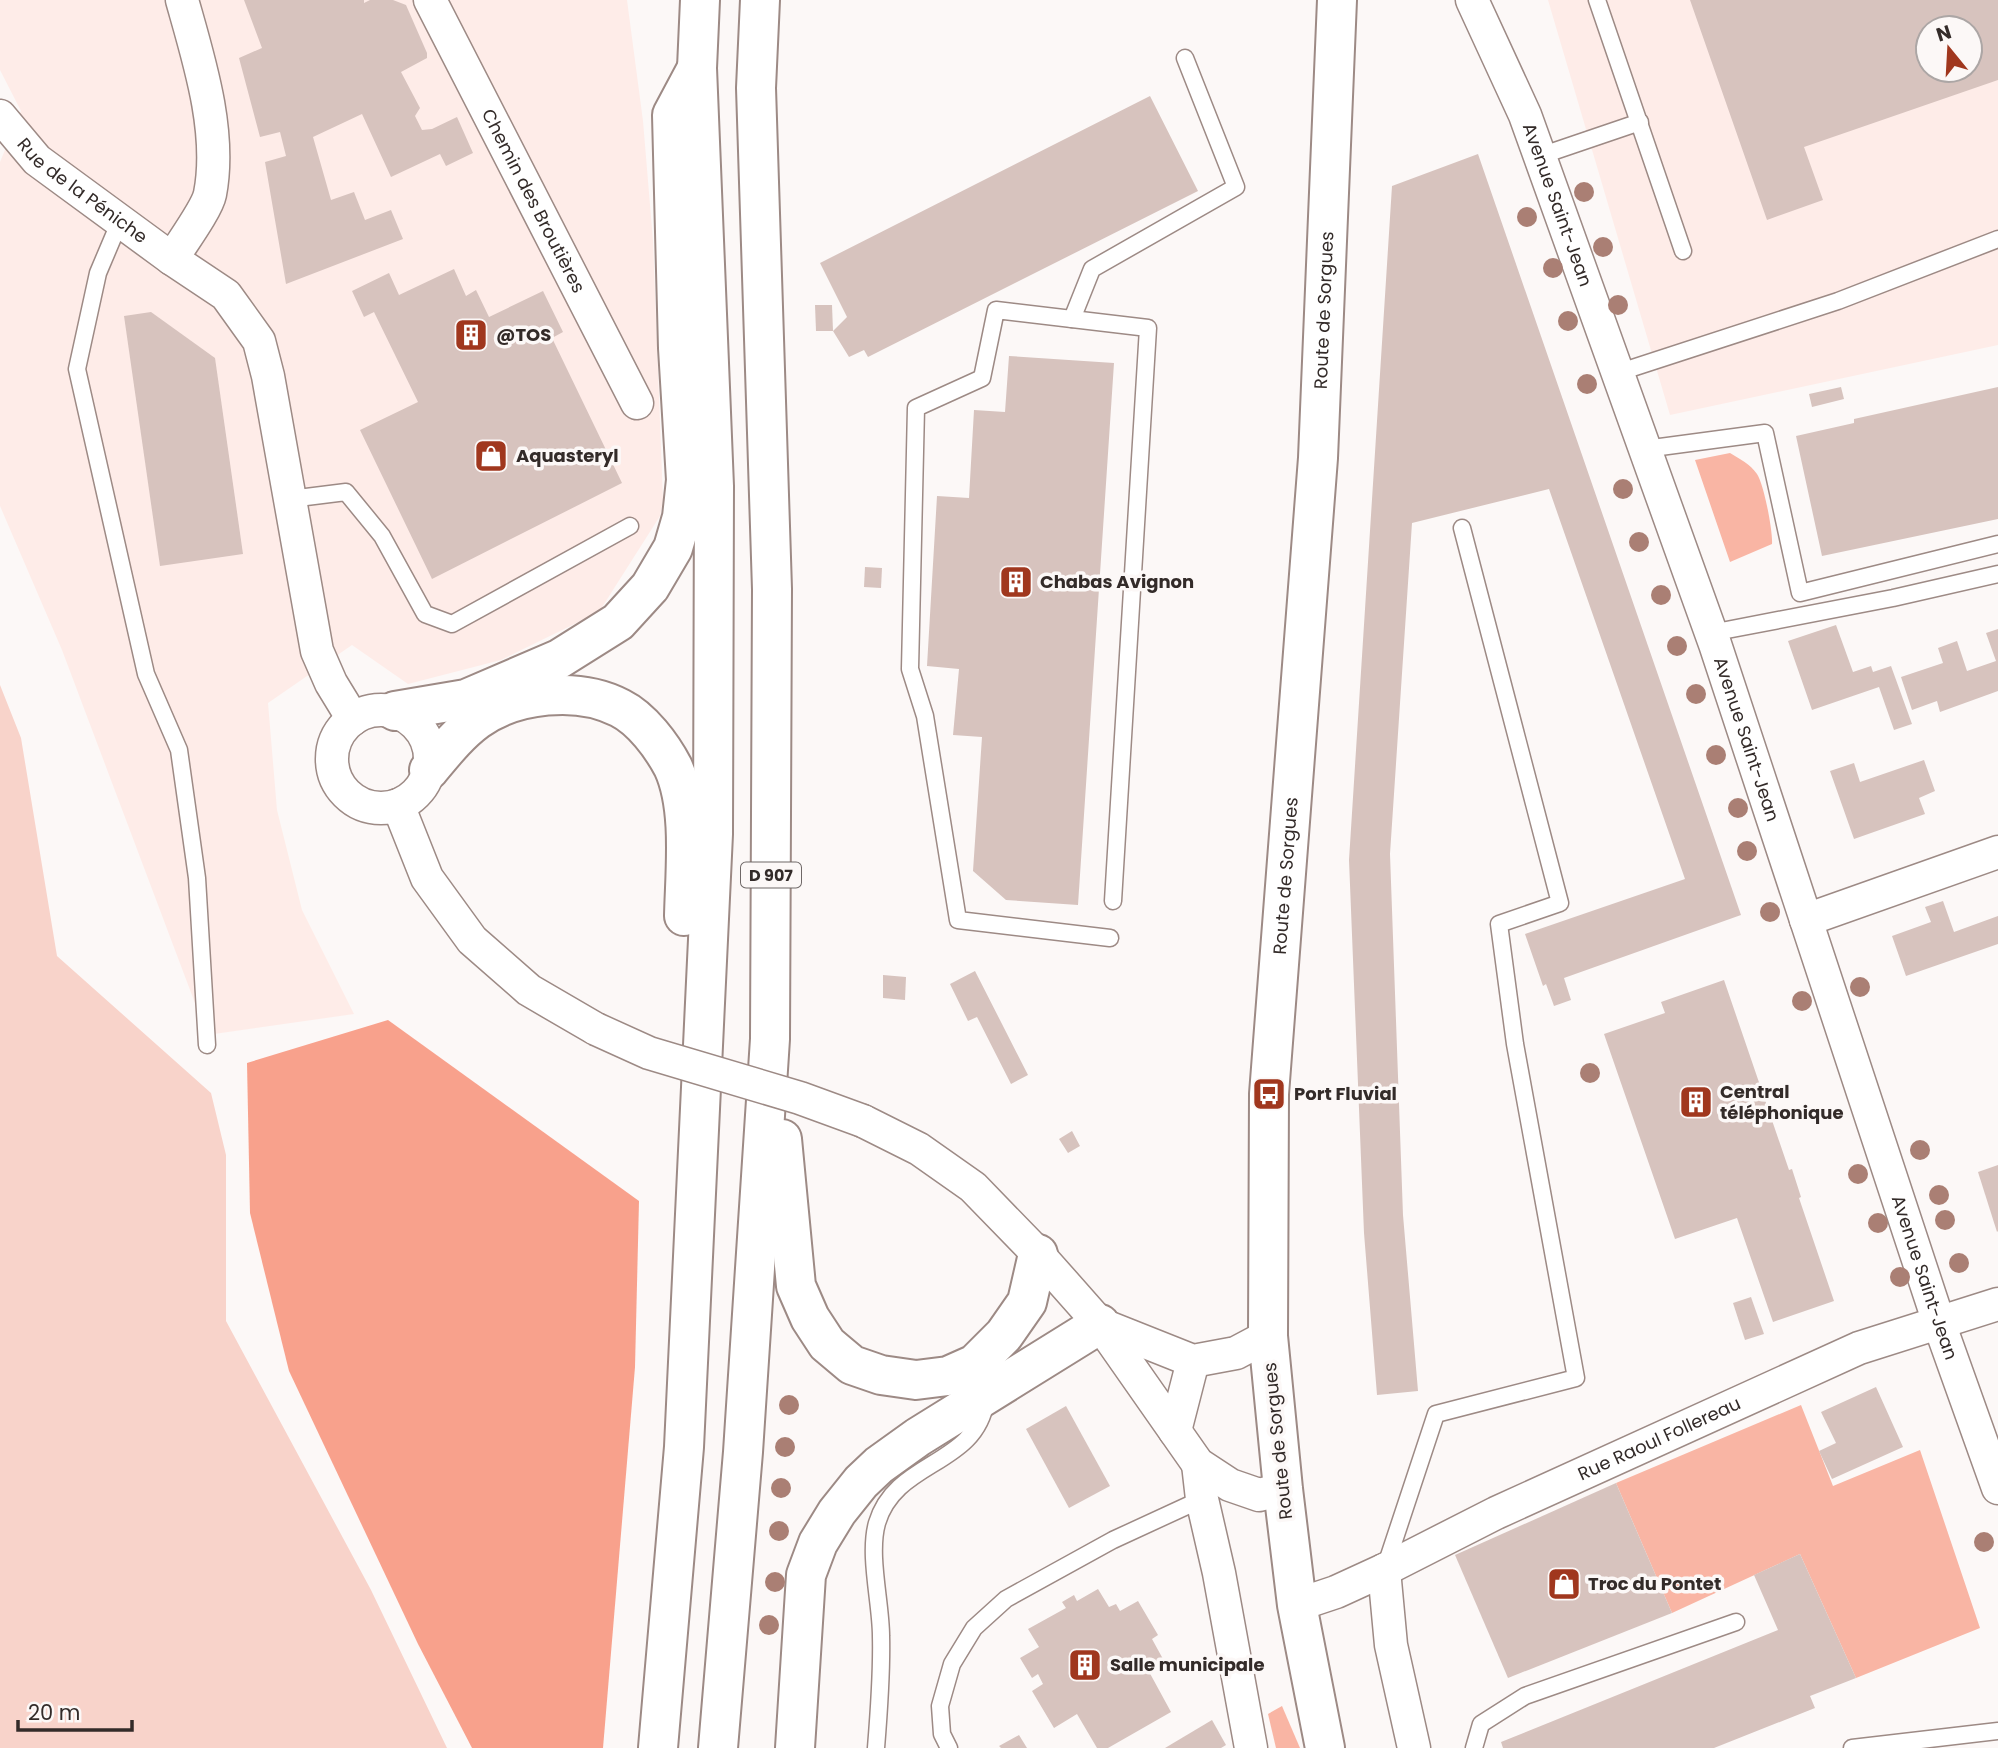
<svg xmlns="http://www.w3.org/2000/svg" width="1998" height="1748" font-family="Poppins,sans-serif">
<rect width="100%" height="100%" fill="#fcf8f7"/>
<g fill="#feece8" fill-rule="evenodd">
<path d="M0,0H627L643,121L653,241L663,500L660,516L599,612L501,660L408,684L352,645L268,703L277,810L302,910L354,1014L207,1035L62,650L0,506V162L21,111L0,70Z"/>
<path d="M1548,0H1998V345L1670,415ZM1928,28H1970V70H1928Z"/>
</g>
<g fill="#f9b5a4">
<path d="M1730,453C1740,459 1750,464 1757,474C1764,484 1773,532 1772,544L1730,562L1695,460Z"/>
<path d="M1801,1405L1833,1486L1920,1450L1980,1628L1856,1678L1800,1554L1672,1613L1616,1483Z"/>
<path d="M1282,1706L1300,1748H1276L1268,1714Z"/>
</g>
<path fill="#f8a18c" d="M388,1020L639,1201L635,1367L603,1748H472L418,1644L289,1371L250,1213L247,1063Z"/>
<path fill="#f8d3ca" d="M0,685L21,738L57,956L211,1093L226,1155V1321L371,1590L447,1748H0Z"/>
<g fill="#d7c3be" fill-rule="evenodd">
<path d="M244,0H364V3L370,0H393L406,5L427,53V58L401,72L420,108L415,116L422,130L432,129L457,117L473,153L446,166L440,154L391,177L362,114L313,137L331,200L354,192L365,220L391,210L403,239L286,284L265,162L286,156L280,132L260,137L239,58L262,48Z"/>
<path d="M1690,0H1998V80L1804,147L1823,200L1767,220ZM1928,28H1970V70H1928Z"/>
<path d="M1150,96L1198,191L868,357L864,350L849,357L833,331L847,317L820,263Z"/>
<path d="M1478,154L1741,915L1564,978L1571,1000L1554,1006L1546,984L1543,986L1525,934L1685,879L1549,489L1412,523L1390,854L1403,1215L1418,1391L1377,1395L1364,1233L1349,860L1392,186Z"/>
<path d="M454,269L466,296L476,290L489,317L543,291L563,332L552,338L622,483L432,579L360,430L418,402L374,312L364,317L352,291L389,273L399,295Z"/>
<path d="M815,305H832L833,331H816Z"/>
<path d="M151,312L215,358L243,554L160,566L124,316Z"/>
<path d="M1009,356L1114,363L1078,905L1006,900L973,871L982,737L953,735L959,669L927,666L937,496L969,498L974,410L1005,412Z"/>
<path d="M1841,387L1844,399L1812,407L1809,394Z"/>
<path d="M1998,387V519L1822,556L1796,436L1854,423V419Z"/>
<path d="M865,567L882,568L881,588L864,587Z"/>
<path d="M1836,625L1853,672L1871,666L1873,672L1891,666L1912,724L1894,730L1879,687L1812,710L1788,641Z"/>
<path d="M1998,629V691L1940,712L1937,701L1912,710L1901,677L1943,663L1938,648L1957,641L1967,671L1996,661L1986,633Z"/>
<path d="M1924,760L1935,791L1919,798L1925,814L1854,839L1830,771L1854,763L1860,782Z"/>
<path d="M1943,901L1954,932L1998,916V944L1906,976L1892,936L1931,922L1925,907Z"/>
<path d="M975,971L1028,1075L1011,1084L977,1017L968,1021L950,984Z"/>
<path d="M883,975L906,977L905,1000L883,998Z"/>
<path d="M1724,980L1789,1170L1792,1169L1801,1197L1799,1198L1834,1301L1773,1322L1737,1218L1675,1239L1604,1034L1665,1013L1661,1002Z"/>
<path d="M1072,1131L1080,1146L1068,1153L1059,1139Z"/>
<path d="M1998,1165V1231L1997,1232L1978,1172Z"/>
<path d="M1751,1297L1764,1334L1745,1340L1733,1303Z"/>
<path d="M1876,1387L1903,1447L1832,1479L1819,1451L1836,1443L1821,1412Z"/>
<path d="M1066,1406L1110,1486L1069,1508L1026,1429Z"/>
<path d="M1616,1483L1672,1613L1508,1678L1455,1555Z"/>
<path d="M1800,1554L1856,1678L1810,1696L1815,1708L1714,1748H1503L1501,1742L1778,1630L1754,1575Z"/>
<path d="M1098,1589L1109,1607L1116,1604L1120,1611L1138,1601L1158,1635L1152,1639L1163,1659L1147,1668L1171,1712L1108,1748H1097L1077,1714L1054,1728L1032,1691L1043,1684L1038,1674L1032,1678L1020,1658L1039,1647L1028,1629L1066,1608L1062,1602L1074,1595L1077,1601Z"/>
<path d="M1212,1720L1226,1745L1221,1748H1165Z"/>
<path d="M1019,1735L1027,1748H1001L999,1746Z"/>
</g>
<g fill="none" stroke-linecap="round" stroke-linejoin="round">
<defs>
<g id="lane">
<path d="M1597,0L1683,251"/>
<path d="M1540,156L1640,122"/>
<path d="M120,221L98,273L77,369L146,674L179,750L197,878L207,1045"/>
<path d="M1072,319L1092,269L1236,187L1185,58"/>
<path d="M1617,373L1838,301L1998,239"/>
<path d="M1645,449L1765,433L1800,593L1998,544"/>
<path d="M290,499L346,492L382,536L425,614L452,624L630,526"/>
<path d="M1711,633L1893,598L1998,574"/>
<path d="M1110,938L958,920L925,716L910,669L916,408L982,378L996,310L1148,328L1113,901"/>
<path d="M1385,1568L1436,1414L1576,1378L1515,1044L1499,924L1560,903L1462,528"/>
<path d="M876,1748C879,1711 882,1673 881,1636C881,1603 868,1555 877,1523C896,1459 976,1467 986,1400"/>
<path d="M949,1748L942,1734L940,1706L952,1664L974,1628L1006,1599L1113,1540L1202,1499"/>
<path d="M1474,1748L1481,1724L1525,1696L1736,1622"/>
<path d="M1852,1748L1998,1731"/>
</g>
<g id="street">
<path id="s1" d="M430,0L637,403"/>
<path id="s2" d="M1472,0L1525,115L1715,644L1939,1323L1998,1488"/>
<path id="s3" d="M0,116L37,160L172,259L226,295L259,341L268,376L317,651L331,683L353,719"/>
<path d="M172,259C181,244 207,209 210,194C222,132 199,60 182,0"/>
<circle cx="381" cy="759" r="49"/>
<path d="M398,805L427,878L472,940L529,990L596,1029"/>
<path d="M1806,920L1998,852"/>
<path d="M863,1121L919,1149L973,1187L1038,1254L1100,1324L1198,1464L1230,1485L1259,1495L1283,1489"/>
<path d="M1100,1324L1193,1361L1236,1353L1268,1336"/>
<path d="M1175,1431L1193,1361"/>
<path d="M1198,1464L1202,1499L1219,1573L1251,1748"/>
<path d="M1384,1570L1391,1645L1414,1748"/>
<path id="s4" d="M1297,1605L1336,1592L1384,1570L1496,1513L1859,1348L1998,1304"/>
</g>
<g id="primary">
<path id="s5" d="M1325,1748L1297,1605L1283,1489L1268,1336L1269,1094L1318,458L1337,0"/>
</g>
<g id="highway">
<path d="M395,711L466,699L559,659L618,622L650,587L673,548L682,517L686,480L678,348L672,115L696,70"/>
<path d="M429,770C444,752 458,734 477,720C515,693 578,686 620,708C642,719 662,746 673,767C692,808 685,871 684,916"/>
<path d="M782,1139L796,1286L810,1318L827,1344L852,1365L881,1375L916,1380L948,1376L975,1364L1004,1335L1027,1302L1038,1254"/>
<path d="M658,1748L684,1447L713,834L714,486L697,68L700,0"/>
<path d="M718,1748L743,1452L770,1039L772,589L756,88L760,0"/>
<path d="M795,1748L806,1575L818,1543L837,1512L861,1482L879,1465L918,1437L1100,1324"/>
</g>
</defs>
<use href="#lane" stroke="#9d8a85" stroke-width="19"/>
<use href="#street" stroke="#9d8a85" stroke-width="35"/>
<use href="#primary" stroke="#9d8a85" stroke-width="42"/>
<use href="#highway" stroke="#9d8a85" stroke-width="42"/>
<use href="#lane" stroke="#fff" stroke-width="16"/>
<use href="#street" stroke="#fff" stroke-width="32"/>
<use href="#primary" stroke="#fff" stroke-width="38"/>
<use href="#highway" stroke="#fff" stroke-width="38"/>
<defs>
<path id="street-bridge" d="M596,1029L649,1053L800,1098L863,1121"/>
</defs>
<use href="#street-bridge" stroke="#9d8a85" stroke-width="35" stroke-linecap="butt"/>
<use href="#street-bridge" stroke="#fff" stroke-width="32"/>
</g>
<g fill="#aa7f74">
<circle cx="1584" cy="192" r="10"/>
<circle cx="1527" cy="217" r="10"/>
<circle cx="1603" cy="247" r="10"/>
<circle cx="1553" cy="268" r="10"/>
<circle cx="1618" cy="305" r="10"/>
<circle cx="1568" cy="321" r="10"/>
<circle cx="1587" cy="384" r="10"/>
<circle cx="1623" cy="489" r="10"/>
<circle cx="1639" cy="542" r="10"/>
<circle cx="1661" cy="595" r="10"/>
<circle cx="1677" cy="646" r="10"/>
<circle cx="1696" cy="694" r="10"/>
<circle cx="1716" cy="755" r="10"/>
<circle cx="1738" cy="808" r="10"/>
<circle cx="1747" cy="851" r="10"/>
<circle cx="1770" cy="912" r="10"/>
<circle cx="1860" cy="987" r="10"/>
<circle cx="1802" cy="1001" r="10"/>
<circle cx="1590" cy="1073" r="10"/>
<circle cx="1920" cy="1150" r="10"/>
<circle cx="1858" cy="1174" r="10"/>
<circle cx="1939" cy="1195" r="10"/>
<circle cx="1945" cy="1220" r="10"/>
<circle cx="1878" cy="1223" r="10"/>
<circle cx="1959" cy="1263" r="10"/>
<circle cx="1900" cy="1277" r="10"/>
<circle cx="789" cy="1405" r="10"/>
<circle cx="785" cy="1447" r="10"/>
<circle cx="781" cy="1488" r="10"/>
<circle cx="779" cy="1531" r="10"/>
<circle cx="1984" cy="1542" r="10"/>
<circle cx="775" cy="1582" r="10"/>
<circle cx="769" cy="1625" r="10"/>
</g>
<defs>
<symbol id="building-square" viewBox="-11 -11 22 22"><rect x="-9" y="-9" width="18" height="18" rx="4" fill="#a0371e" stroke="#fcf8f7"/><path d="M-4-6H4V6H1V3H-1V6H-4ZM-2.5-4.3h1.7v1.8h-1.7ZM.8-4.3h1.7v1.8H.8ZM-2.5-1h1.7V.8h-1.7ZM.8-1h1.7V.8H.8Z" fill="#fff"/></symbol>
<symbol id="shop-square" viewBox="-11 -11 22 22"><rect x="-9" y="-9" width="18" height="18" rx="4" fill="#a0371e" stroke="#fcf8f7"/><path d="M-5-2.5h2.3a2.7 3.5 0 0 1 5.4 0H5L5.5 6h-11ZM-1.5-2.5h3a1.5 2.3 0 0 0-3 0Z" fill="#fff"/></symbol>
<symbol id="bus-square" viewBox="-11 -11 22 22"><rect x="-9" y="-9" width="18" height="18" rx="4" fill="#a0371e" stroke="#fcf8f7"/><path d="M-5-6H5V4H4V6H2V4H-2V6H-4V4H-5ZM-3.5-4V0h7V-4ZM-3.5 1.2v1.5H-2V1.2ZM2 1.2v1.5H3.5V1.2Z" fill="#fff"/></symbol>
</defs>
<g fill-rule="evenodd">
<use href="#building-square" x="452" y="316" width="38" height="38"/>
<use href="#shop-square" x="472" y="437" width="38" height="38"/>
<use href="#building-square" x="997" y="563" width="38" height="38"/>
<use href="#bus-square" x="1250" y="1075" width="38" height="38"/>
<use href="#building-square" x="1677" y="1083" width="38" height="38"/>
<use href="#shop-square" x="1545" y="1565" width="38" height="38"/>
<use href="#building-square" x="1066" y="1646" width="38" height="38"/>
</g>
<g text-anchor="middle" stroke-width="7" stroke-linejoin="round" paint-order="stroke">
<rect fill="#fcf8f7" stroke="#6f6867" stroke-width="2" x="741" y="862.5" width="60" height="25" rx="5"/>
<g font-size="16" font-weight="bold" fill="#332b29">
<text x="771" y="881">D 907</text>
</g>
<g font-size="18" fill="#332b29" stroke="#fcf8f7">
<text dy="6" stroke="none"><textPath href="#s3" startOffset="112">Rue de la Péniche</textPath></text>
<text dy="6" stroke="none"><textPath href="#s1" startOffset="226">Chemin des Broutières</textPath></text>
<text dy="6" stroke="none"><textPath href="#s2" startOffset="222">Avenue Saint-Jean</textPath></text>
<text dy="6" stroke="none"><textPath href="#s5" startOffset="1444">Route de Sorgues</textPath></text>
<text dy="6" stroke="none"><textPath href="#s2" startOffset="789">Avenue Saint-Jean</textPath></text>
<text dy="6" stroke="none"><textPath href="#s5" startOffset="877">Route de Sorgues</textPath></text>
<text dy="6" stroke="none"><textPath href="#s2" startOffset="1356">Avenue Saint-Jean</textPath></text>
<text dy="6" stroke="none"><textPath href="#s4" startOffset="399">Rue Raoul Follereau</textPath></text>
<text transform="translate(1278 1441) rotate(-96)" y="6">Route de Sorgues</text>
</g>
<g font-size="18" font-weight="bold" fill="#332b29" stroke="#fcf8f7" text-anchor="start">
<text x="496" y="341">@TOS</text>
<text x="516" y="462">Aquasteryl</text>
<text x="1040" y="588">Chabas Avignon</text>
<text x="1720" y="1098">Central<tspan x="1720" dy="21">téléphonique</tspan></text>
<text x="1294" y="1100">Port Fluvial</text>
<text x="1588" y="1590">Troc du Pontet</text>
<text x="1110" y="1671">Salle municipale</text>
</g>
</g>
<g transform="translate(1949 49) rotate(342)"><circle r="33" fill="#fcf8f7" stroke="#aca6a5" stroke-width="2"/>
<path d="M0-5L12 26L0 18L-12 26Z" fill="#a0371e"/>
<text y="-10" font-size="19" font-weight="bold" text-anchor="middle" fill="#332b29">N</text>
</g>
<path d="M18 1720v10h114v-10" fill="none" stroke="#332b29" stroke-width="3.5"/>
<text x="28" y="1720" font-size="21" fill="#332b29" stroke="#fcf8f7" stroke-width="5" paint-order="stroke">20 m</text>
</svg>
